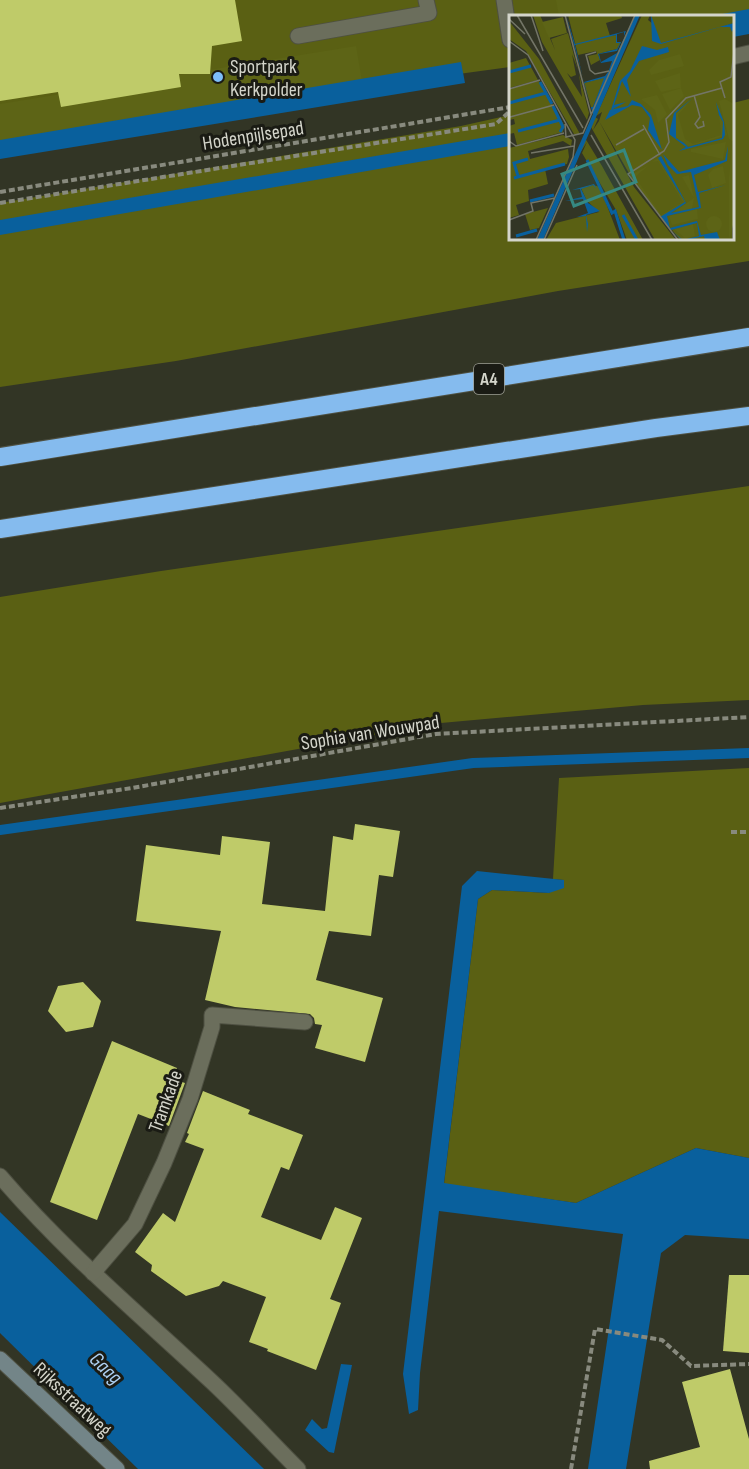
<svg xmlns="http://www.w3.org/2000/svg" width="749" height="1469" font-family="'Sofia Sans Condensed',sans-serif">
<rect width="100%" height="100%" fill="#323525"/>
<g fill="#5a6013">
<path d="M0,0H749L732,16H510V67L363,87L0,147Z"/>
<path d="M749,99V261L558,291L176,361L0,387V203L461,126L510,115V238H732L733,103Z"/>
<path d="M749,486V700L643,705L441,723L0,803V597L161,571Z"/>
<path d="M749,768V1158L696,1148L576,1203L444,1184L478,899L492,890L549,893L564,880L553,879L559,778Z"/>
</g>
<g fill="#5d6416">
<path d="M556,0H749V27L732,16H559Z"/>
<path d="M356,46L363,87L0,147V104Z"/>
</g>
<g fill="#09609d">
<path d="M749,9V34L733,37L732,16H712Z"/>
<path d="M461,62L465,83L0,159V140Z"/>
<path d="M510,133V146L0,235V220Z"/>
<path d="M477,871L564,880V888L549,893L492,890L478,899L444,1183L576,1203L696,1148L749,1158V1239L685,1235L661,1253L626,1469H588L623,1234L439,1211L420,1373L418,1410L409,1414L403,1374L462,886Z"/>
<path d="M0,1212L264,1469H138L0,1333Z"/>
<path d="M341,1364L352,1365L334,1453L329,1452L305,1430L312,1419L322,1429L327,1428Z"/>
</g>
<g fill="none" stroke-linecap="round" stroke-linejoin="round">
<path stroke="#09609d" stroke-width="10" d="M0,830L473,763L749,753"/>
</g>
<g fill="#bfcb69">
<path d="M0,0H235L242,41L212,46L210,74H179L181,87L61,107L58,92L0,101Z"/>
<path d="M355,824L400,831L393,877L379,875L371,936L329,931L316,980L383,998L365,1062L315,1048L322,1025L315,1024L314,1018L310,1014L235,1007L205,1000L221,931L136,921L146,845L220,855L222,836L270,842L262,904L325,911L333,836L353,840Z"/>
<path d="M83,982L101,1001L93,1027L66,1032L48,1011L58,986Z"/>
<path d="M112,1041L177,1068L173,1079L185,1083L169,1126L138,1114L97,1220L50,1202Z"/>
<path d="M203,1091L250,1110L248,1114L303,1135L289,1170L281,1167L261,1217L321,1240L335,1207L362,1218L330,1299L341,1303L316,1370L267,1351L268,1349L249,1342L266,1297L223,1281L219,1286L186,1296L151,1271L152,1265L135,1252L163,1213L175,1222L204,1149L185,1142L189,1134L187,1133Z"/>
<path d="M729,1275H749V1353L723,1351Z"/>
<path d="M730,1369L749,1439V1469H650L649,1461L700,1447L682,1382Z"/>
</g>
<g fill="none" stroke-linecap="round" stroke-linejoin="round">
<defs>
<path id="service" d="M298,36L429,13L426,0"/>
<g id="minor">
<path d="M504,0L510,40"/>
<path d="M732,57L749,53"/>
<path d="M0,1176C64,1251 139,1314 211,1381C241,1409 269,1440 298,1469"/>
<path d="M93,1273L135,1224L164,1163L190,1099L212,1027V1015L305,1022"/>
</g>
<path id="secondary" d="M0,1359L117,1469"/>
<g id="motorway">
<path d="M0,457L749,337"/>
<path d="M0,529L656,428L749,416"/>
</g>
</defs>
<use href="#service" stroke="#4e5042" stroke-width="17"/>
<use href="#minor" stroke="#4e5042" stroke-width="17"/>
<use href="#secondary" stroke="#4e5042" stroke-width="17"/>
<use href="#motorway" stroke="#4e5042" stroke-width="20"/>
<g stroke="#888a7e" stroke-width="4" stroke-dasharray="6 3" stroke-linecap="butt">
<path d="M0,192L510,107"/>
<path d="M0,203L496,124L510,111"/>
<path d="M0,808L132,788L436,734L749,717"/>
<path d="M731,832H749"/>
<path d="M571,1469L595,1329L662,1340L691,1366L749,1364"/>
</g>
<use href="#service" stroke="#6b6e5c" stroke-width="15"/>
<use href="#minor" stroke="#6b6e5c" stroke-width="15"/>
<use href="#secondary" stroke="#738588" stroke-width="15"/>
<use href="#motorway" stroke="#85bbee" stroke-width="18"/>
</g>
<circle fill="#7dbef9" stroke="#1a1b14" stroke-width="2" cx="218" cy="77" r="6"/>
<g text-anchor="middle" stroke-width="6" stroke-linejoin="round" paint-order="stroke">
<rect fill="#1a1b14" stroke="#9c9d94" stroke-width="1.5" x="474" y="364" width="30" height="30" rx="4.5"/>
<g font-size="18" font-weight="bold" fill="#d4d5cb">
<text x="489" y="385">A4</text>
</g>
<g font-size="20" fill="#d4d5cb" stroke="#1a1b14" text-anchor="start">
<text x="230" y="73">Sportpark<tspan x="230" dy="23">Kerkpolder</tspan></text>
</g>
<g font-size="20" fill="#d4d5cb" stroke="#1a1b14">
<text transform="translate(253 135) rotate(-9)" y="7">Hodenpijlsepad</text>
<text transform="translate(370 732) rotate(-9)" y="7">Sophia van Wouwpad</text>
<text transform="translate(165 1101) rotate(-70)" y="7">Tramkade</text>
<text transform="translate(73 1399) rotate(43)" y="7">Rijksstraatweg</text>
</g>
<g font-size="21" font-style="italic" fill="#add0f2" stroke="#1a1b14">
<text transform="translate(106 1368) rotate(44)" y="7">Gaag</text>
</g>
</g>
<g transform="translate(509 15)">
<rect width="225" height="225" fill="#323525"/>
<path d="M24,0H31L46,35L42,24L59,18L69,55L63,39L67,60L62,62L58,58L73,82L70,59L80,98L78,105L33,27ZM59,0H112L113,3L97,8L101,21L107,20V28L112,27L108,34L89,39L91,45L82,50L79,41L88,39L87,36L69,40ZM133,0H141L139,5L144,9L142,0H225V8L213,12H225L223,225H171L125,167L90,106L125,172L167,225H146L82,112L86,102L89,104L84,115L90,106L93,97L87,101ZM0,6L30,44L71,119H65L17,36L0,24ZM17,43L29,65L0,73V48ZM96,62L84,92H82L75,68ZM30,66L55,110L54,117L8,130L5,118L0,119V111L6,109L5,104L0,105V74ZM54,120L63,125L62,131L54,126L19,136L21,144L59,134L60,142L58,149L36,154L39,169L19,175L20,186L7,190L10,200L0,203V133ZM76,123L93,151L134,225H118L107,195L73,138L78,127L71,138ZM84,170L91,172L111,225H37L47,208L90,197L78,186L72,173ZM39,193L30,213L21,215L16,199Z" fill="#5a6013"/>
<path d="M54,2L58,18L40,23L33,7ZM171,39L175,51L142,60L140,55L150,45ZM171,58L172,73L152,77L146,66ZM172,73L175,81L161,95L153,79ZM148,80L158,99L149,108L146,95L132,84ZM183,84L169,100L176,124L184,129L212,120L209,89L218,120L179,132L167,123L166,99ZM216,84L225,89V127L220,124L210,86ZM217,127L214,144L182,137V134ZM223,130L224,210L220,225V162ZM149,143L176,187L151,202L122,160L140,150L126,162L152,200L174,187L149,146L143,147ZM214,151L217,168L203,173L199,160L204,154ZM180,160L185,183L183,194L162,199L185,183L173,162ZM188,194L189,204L163,210L160,201ZM197 209a8 8 0 1 1 16 0a8 8 0 1 1-16 0ZM184,209L186,221L176,223L165,214Z" fill="#5d6416"/>
<path d="M57,0L66,29L117,16L115,21V17L108,19V27H112L108,36L90,39L92,47L108,38L100,55L103,46L92,48L89,39L108,34L111,28H107V20L66,30L75,67L96,61L99,57L126,0H131L34,225H28L84,99L83,96ZM95,63L84,92H82L75,68ZM142,0L152,28L225,8V13L223,17L221,12H211L152,29L143,26ZM133,31L148,35L159,32L160,37L130,46L118,65L122,82L113,66L105,90L117,87L102,95L111,66L121,56ZM184,83L167,98V123L175,128L179,132L213,123L214,107L210,100L207,87L215,107L216,120L214,124L170,136L177,132L160,119L165,98ZM123,85L132,89L142,100L153,135L139,115L141,103L133,92L123,90L96,105L101,95L119,91ZM219,131L218,146L185,160L189,177L217,170L190,178L192,193L158,201L161,213L188,206L192,220L208,217L211,225H196L195,221L179,225H173L163,216L174,225L190,221L188,208L162,215L151,202L176,187L149,143L152,141L177,188L162,198L190,192L182,157L168,159L159,150L154,139L170,157L216,145ZM84,170L72,174L79,188L91,196L77,200L79,209L78,217L77,201L68,202L79,198L74,184L56,186L73,182L71,174L63,175L85,169L87,173Z" fill="#09609d" fill-rule="evenodd"/>
<path fill="none" stroke="#09609d" stroke-width="3" d="M0,57L22,51M31,67L43,89M0,88L37,78M44,91L54,112L51,117M9,116L51,105M78,145L103,198L106,196L115,225M9,161L5,148L19,144M5,163L56,149M21,186L45,180M114,200L128,225M7,221L28,215"/>
<path fill="none" stroke="#737567" stroke-width="1.5" d="M8,0L74,113M22,0L34,36M56,0L82,99M0,4L16,19M0,26L19,40L66,125L64,142L27,225M87,37L77,40L81,55L86,59L100,56M0,74L31,65M185,80L191,102L186,109L189,113L195,111L194,106M216,83L211,67L222,62L225,37M1,102L45,90M56,109L57,122L74,118L126,0M134,110L151,140M82,120L143,225M0,126L7,131L55,118M107,130L135,114M22,138L65,131M0,205L24,196L22,188L46,183M35,225L68,150M169,225L119,159L155,136L160,127L157,104L177,83L213,73"/>
<path fill="#368981" fill-opacity="0.15" stroke="#368981" stroke-width="3" d="M115,135L127,167L65,191L53,159Z"/>
<rect width="225" height="225" fill="none" stroke="#d4d5cb" stroke-width="3"/>
</g>
</svg>
